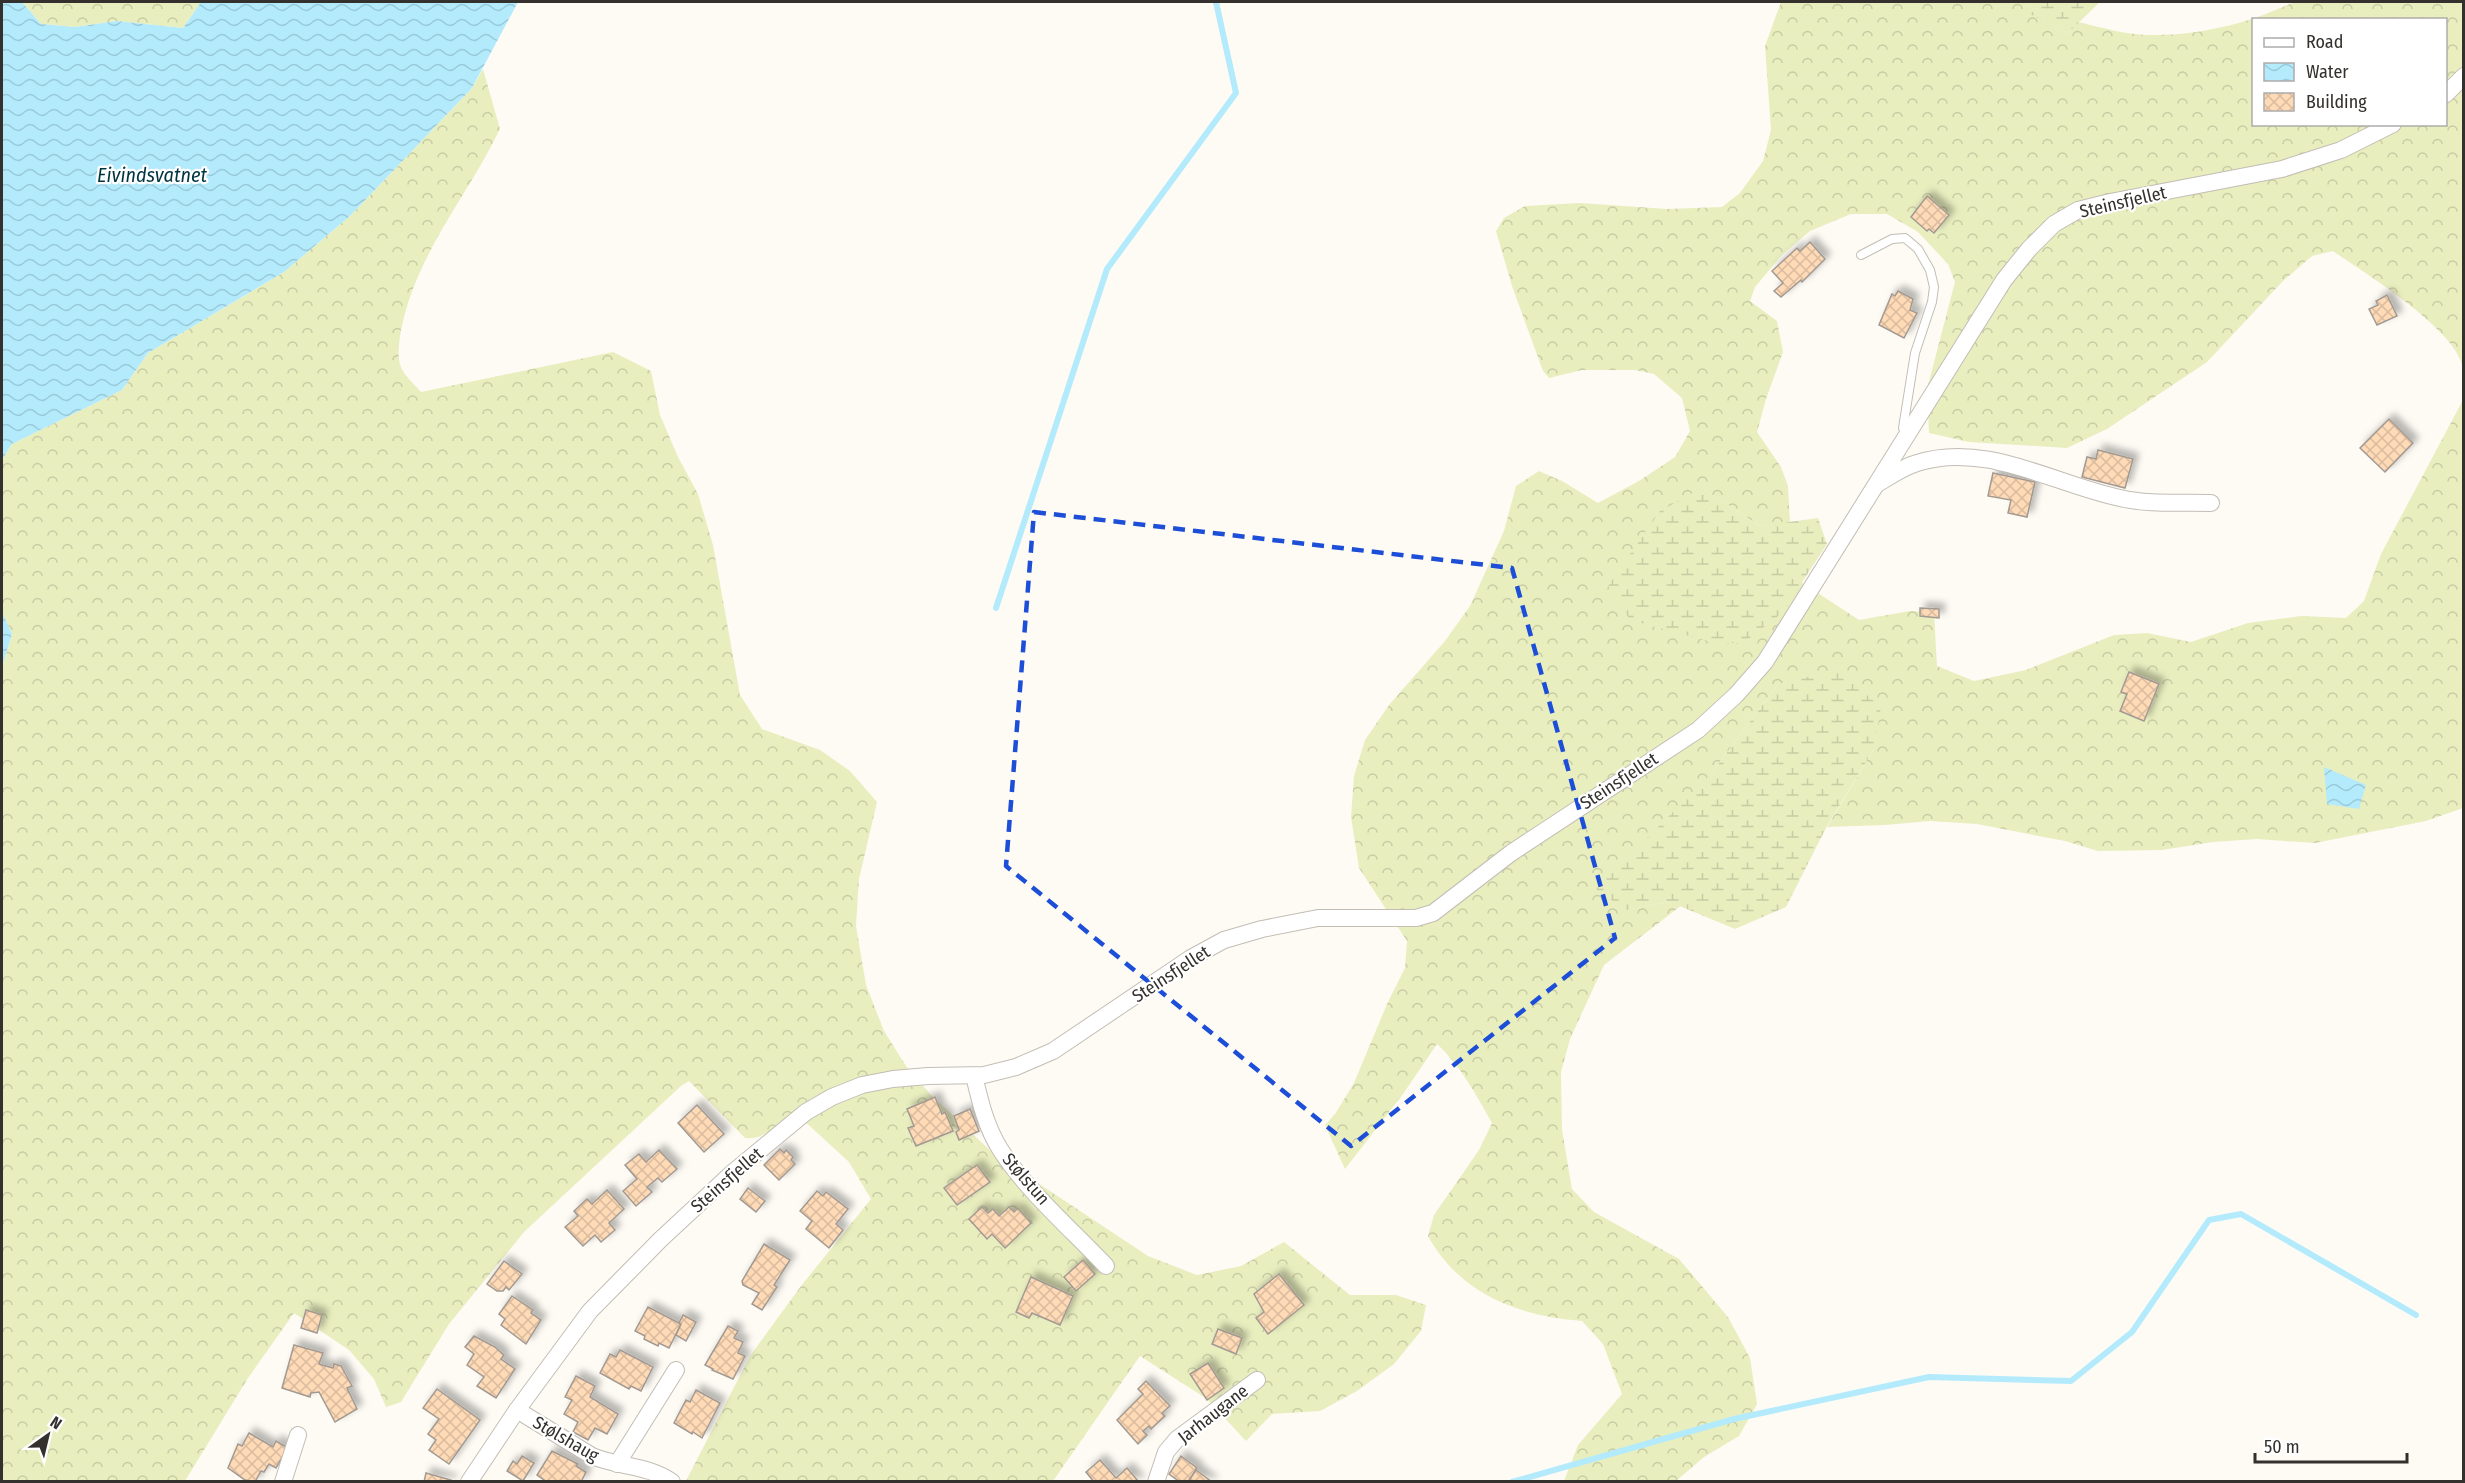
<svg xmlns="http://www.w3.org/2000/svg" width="2465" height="1483" font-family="'Fira Sans Condensed',sans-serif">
<defs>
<pattern id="forest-crowns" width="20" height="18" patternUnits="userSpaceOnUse" patternTransform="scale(1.5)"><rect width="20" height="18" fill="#e9eebf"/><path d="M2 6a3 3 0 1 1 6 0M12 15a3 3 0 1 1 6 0" fill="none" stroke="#c8cca4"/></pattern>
<pattern id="wetland-marsh" width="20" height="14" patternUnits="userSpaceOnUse" patternTransform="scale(1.5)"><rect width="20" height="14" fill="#e9eebf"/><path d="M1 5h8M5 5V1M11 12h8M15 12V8" fill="none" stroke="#c8cca4"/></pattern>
<pattern id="water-waves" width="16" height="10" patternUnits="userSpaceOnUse" patternTransform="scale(1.5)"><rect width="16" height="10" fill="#b3ebfd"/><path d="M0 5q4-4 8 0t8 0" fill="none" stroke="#9acad9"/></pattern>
<pattern id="building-cross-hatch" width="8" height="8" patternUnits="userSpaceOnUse" patternTransform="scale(1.5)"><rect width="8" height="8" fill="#fedab6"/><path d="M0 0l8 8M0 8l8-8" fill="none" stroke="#dabb9d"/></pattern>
<filter id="shadow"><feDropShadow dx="5.5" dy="-5.5" stdDeviation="3" flood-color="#0004"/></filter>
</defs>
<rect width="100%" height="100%" fill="#fefbf5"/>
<g fill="url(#forest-crowns)" fill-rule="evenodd">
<path d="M22,2H201L183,28L117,21L75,27L41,24Z"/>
<path d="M1781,2H2032L2031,14L2068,33L2079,22C2103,28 2130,36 2156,35C2203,35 2252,22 2294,2H2463V368C2456,329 2366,274 2333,251L2312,256L2283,281L2207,362L2107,429L2067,448L1969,442L1929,433L1927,389L1955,282L1948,264L1918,232L1887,214H1851L1810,231L1781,256L1755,287L1750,301L1777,321L1783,352L1766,399L1757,432L1781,467L1788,486L1790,523L1760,526L1702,488L1782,613L1801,582L1859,620L1910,611L1934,612L1937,666L1974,681L2026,670L2114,635L2147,633L2191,642L2248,623L2302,616L2346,618L2364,601L2381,554L2463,400V808L2426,821L2315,843L2257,839L2213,842L2162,850L2098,851L2065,841L1977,824L1930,821L1885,825L1827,827L1874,749L1778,684L1711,774L1626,910L1670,902L1682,905L1604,965L1570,1039L1561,1072L1562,1130L1572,1189L1594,1212L1679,1259L1728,1317L1750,1358L1757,1404L1739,1436L1704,1457L1676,1481H1564L1578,1445L1622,1394L1603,1344L1582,1321C1518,1316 1460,1294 1428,1236L1434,1215L1479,1150L1492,1123C1477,1096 1460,1065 1437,1044L1403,1094L1345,1169L1325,1125L1335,1114L1354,1083L1387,1004L1405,968L1407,941L1359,868L1351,817L1354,776L1365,740L1389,705L1445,641L1470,606L1504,531L1516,486L1539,471L1562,481L1598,503L1639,481L1675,457L1690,431L1682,398L1654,374L1635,370H1582L1549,378L1543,371L1512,286L1496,231L1504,218L1525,206L1580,203L1667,209L1722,207L1740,193L1763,161L1771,130L1765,46ZM2254,20H2446V124H2254Z"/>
<path d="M483,69L500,129C466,199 417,252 401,330C399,343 396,360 403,371C407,378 415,385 421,392L613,352L651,371L660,415L678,457L698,494L713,545L740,695L762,729L820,750L850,771L877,802L859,879L856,926L866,985L884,1031L906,1066L931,1095L994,1154L1148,1256L1197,1275L1241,1266L1284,1242L1350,1295H1396L1426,1305L1421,1331L1394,1364L1357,1391L1320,1411L1272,1414L1246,1441L1207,1399L1140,1356L1053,1481H686L750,1356L801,1286L871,1199L849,1162L801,1118C778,1117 769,1141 745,1138L689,1081L681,1086L524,1232L449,1324L401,1402L386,1407L374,1379L349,1350L294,1313L248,1378L185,1481H2V667L12,634L2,612V460L12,444L122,390L148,353L284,272L350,216L472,88Z"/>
</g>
<g fill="url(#wetland-marsh)">
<path d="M2032,2H2100L2068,33L2030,14Z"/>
<path d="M1702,488L1760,526L1818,518L1827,544L1782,613L1743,643H1715L1630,620L1608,586L1660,511Z"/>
<path d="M1837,670L1881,707L1874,749L1827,826L1786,907L1735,929L1670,902L1626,910L1596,889L1711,774L1778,684Z"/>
</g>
<g fill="url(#water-waves)">
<path d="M2,2H22L41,24L75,27L117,21L183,28L201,2H518L472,88L350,216L284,272L148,353L122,390L12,444L2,460Z"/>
<path d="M2,612L12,634L2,667Z"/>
<path d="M2324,767L2366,785L2359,809L2327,804Z"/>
</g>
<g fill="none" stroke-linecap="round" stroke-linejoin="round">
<g stroke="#b3ebfd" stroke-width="6">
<path d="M996,608L1107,269L1236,93L1216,2"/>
<path d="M1512,1482L1734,1419L1929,1377L2071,1381L2132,1332L2209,1220L2241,1214L2416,1315"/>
</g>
</g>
<g fill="url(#building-cross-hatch)" stroke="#a29a92" stroke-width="1.5" filter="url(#shadow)">
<path d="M1927,196L1949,215L1934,233L1929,229L1927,231L1911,217Z"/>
<path d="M1810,242L1825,259L1802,282L1801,280L1781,297L1774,291L1783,283L1772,271L1797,248L1800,251Z"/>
<path d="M1898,291L1913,299L1910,310L1917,313L1904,338L1879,325L1892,294L1895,296Z"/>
<path d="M2387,295L2397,316L2377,325L2369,309L2378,305L2376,301Z"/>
<path d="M2389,419L2413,443L2385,472L2360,448Z"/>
<path d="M2098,450L2133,459L2125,488L2082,477L2087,457L2096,459Z"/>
<path d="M1993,473L2035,482L2027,517L2008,513L2011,500L1988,496Z"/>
<path d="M1920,608L1939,609V618L1920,616Z"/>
<path d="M2129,672L2159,684L2144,721L2120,711L2127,694L2121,692Z"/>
<path d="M935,1097L942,1114L945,1112L953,1131L916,1146L908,1128L914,1126L907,1109Z"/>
<path d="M697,1105L724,1134L704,1152L678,1123Z"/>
<path d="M970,1109L979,1131L959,1140L956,1132L959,1130L954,1116Z"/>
<path d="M780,1149L784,1153L786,1150L793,1157L791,1160L795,1164L779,1180L764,1165Z"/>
<path d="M659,1150L677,1169L662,1182L658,1178L647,1187L652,1192L636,1206L623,1191L637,1179L625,1165L639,1154L646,1162Z"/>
<path d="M977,1165L990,1182L957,1205L944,1188Z"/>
<path d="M748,1188L765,1201L756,1212L740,1199Z"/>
<path d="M607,1190L624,1209L609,1223L615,1230L601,1242L595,1235L583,1246L565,1227L578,1216L574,1211L587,1199L592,1204Z"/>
<path d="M817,1191L823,1196L826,1192L848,1209L836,1224L843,1230L829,1248L806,1229L812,1221L800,1211Z"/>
<path d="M982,1207L988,1213L993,1209L999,1216L1009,1207L1014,1212L1018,1208L1031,1223L1005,1248L992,1234L987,1239L969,1219Z"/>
<path d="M764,1244L790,1260L774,1285L777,1287L762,1310L752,1304L759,1293L743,1285L742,1281Z"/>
<path d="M1083,1260L1095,1274L1076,1291L1064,1277Z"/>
<path d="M504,1261L522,1274L509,1290L506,1287L503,1291H497L487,1284Z"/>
<path d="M1279,1274L1304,1305L1268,1334L1256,1318L1264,1312L1254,1294Z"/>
<path d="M1031,1277L1073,1296L1060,1325L1032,1313L1029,1318L1016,1312Z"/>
<path d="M512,1296L533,1310L531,1313L541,1320L526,1344L501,1325L505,1319L499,1314Z"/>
<path d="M648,1307L681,1324L669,1348L659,1343L658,1346L644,1339L645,1336L635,1331Z"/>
<path d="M306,1310L322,1315L317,1333L301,1328Z"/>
<path d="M683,1315L696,1322L686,1341L676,1335L681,1324L679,1323Z"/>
<path d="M728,1326L738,1331L734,1338L743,1342L738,1353L745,1356L733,1379L712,1370L713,1369L705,1365Z"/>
<path d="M1218,1329L1242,1338L1236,1354L1212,1344Z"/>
<path d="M474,1336L495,1347L504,1355L501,1359L515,1369L496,1398L477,1386L484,1377L467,1365L474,1354L465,1347Z"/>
<path d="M294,1345L323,1353L319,1364L333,1368L334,1364L341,1366L352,1386L347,1388L357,1409L335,1422L319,1392L311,1393L310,1397L282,1388Z"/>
<path d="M620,1350L653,1367L641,1391L631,1386L629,1389L600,1373L610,1354L616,1357Z"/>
<path d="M1208,1363L1224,1388L1207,1400L1190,1374Z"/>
<path d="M576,1376L595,1386L590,1397L618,1414L607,1434L595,1428L588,1440L573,1432L578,1422L564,1414L572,1400L565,1397Z"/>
<path d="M1146,1381L1170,1406L1162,1413L1165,1416L1151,1429L1149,1426L1143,1431L1147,1435L1138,1444L1117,1420L1143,1394L1138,1389Z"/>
<path d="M437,1389L480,1420L449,1464L429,1450L436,1440L428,1434L439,1419L423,1408Z"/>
<path d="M696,1390L720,1403L702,1438L693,1432L692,1434L674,1423L686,1400L690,1402Z"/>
<path d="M249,1433L273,1447L276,1441L288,1448L276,1468L269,1464L264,1472L261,1471L255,1482L245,1480L228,1468L238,1444L242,1446Z"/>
<path d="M552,1451L578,1464L576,1466L586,1472L581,1482H547L537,1475Z"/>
<path d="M522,1456L534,1463L523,1481L507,1471L513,1461L517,1464Z"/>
<path d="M1181,1456L1197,1468L1188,1482H1180L1169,1474Z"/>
<path d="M1100,1460L1116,1478L1127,1468L1139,1482H1094L1086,1472Z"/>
<path d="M1196,1470L1212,1482H1188Z"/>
<path d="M426,1473L451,1480V1482H424Z"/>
</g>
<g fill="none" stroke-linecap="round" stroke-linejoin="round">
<defs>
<path id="lane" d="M1861,255L1892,239L1905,238L1918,249L1930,270L1934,287L1932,302L1915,353L1903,428L1906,435"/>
<g id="street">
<path d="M2446,94L2464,76"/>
<path d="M1877,484C1889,477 1903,467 1917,463C1985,441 2054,484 2120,498C2149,505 2181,502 2211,503"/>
<path d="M974,1076C980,1101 986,1127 1000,1149C1026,1190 1072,1230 1106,1266"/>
<path d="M517,1410L592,1456C618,1467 649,1465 672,1482"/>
<path d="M617,1464L676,1370"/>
<path d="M283,1482L298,1435"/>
<path d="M469,1482L517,1410L590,1311L661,1239L731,1174L806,1112L832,1097L862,1085L893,1079L928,1076L984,1075L1016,1067L1053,1051L1191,958L1224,940L1262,929L1318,918H1416L1433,913L1511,853L1698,730L1736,695L1765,662L2004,280L2029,249L2054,224L2078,210L2110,202L2282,169L2341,150L2393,124"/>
<path d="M1156,1482L1166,1452L1177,1439L1257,1380"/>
</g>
</defs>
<use href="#lane" stroke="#c3bdb4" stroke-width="10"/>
<use href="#street" stroke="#c3bdb4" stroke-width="18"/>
<use href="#lane" stroke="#fff" stroke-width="8"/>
<use href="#street" stroke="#fff" stroke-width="16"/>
</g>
<path fill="none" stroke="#1d4ed8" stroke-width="4.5" stroke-dasharray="12 8" stroke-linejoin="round" d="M1034,512L1512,568L1615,938L1351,1146L1006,866Z"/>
<g text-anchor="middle" stroke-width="4.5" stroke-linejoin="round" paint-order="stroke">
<g font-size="18" fill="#33302d" stroke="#fff">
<text transform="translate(2123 202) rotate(-13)" y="6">Steinsfjellet</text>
<text transform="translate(1619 781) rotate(-33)" y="6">Steinsfjellet</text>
<text transform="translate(1171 974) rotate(-33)" y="6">Steinsfjellet</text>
<text transform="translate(1026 1179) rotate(49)" y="6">Stølstun</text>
<text transform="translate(727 1180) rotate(-41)" y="6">Steinsfjellet</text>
<text transform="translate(1213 1414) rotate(-38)" y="6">Jarhaugane</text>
<text transform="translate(566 1439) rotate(30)" y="6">Stølshaug</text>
</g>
<g font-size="20" font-style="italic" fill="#003441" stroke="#fff">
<text x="152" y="182">Eivindsvatnet</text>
</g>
</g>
<rect width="2465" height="1483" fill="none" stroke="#33302d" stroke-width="6"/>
<rect x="2252" y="18" width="195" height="108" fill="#ffffff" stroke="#adacab" stroke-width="1.5"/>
<rect x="2264" y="38" width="30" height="9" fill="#ffffff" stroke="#adacab" stroke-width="1.5"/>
<text x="2306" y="48" font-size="18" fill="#33302d">Road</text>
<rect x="2264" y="63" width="30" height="18" fill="url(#water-waves)" stroke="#adacab" stroke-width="1.5"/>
<text x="2306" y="78" font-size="18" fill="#33302d">Water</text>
<rect x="2264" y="93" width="30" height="18" fill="url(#building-cross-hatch)" stroke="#adacab" stroke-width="1.5"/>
<text x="2306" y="108" font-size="18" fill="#33302d">Building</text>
<g transform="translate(48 1435) rotate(34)" stroke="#ffffff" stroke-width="4.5" paint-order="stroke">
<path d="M0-4.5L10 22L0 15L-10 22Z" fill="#33302d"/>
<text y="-9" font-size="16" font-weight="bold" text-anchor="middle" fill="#33302d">N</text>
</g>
<path d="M2255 1453v9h152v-9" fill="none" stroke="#33302d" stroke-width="3"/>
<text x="2264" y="1453" font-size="18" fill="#33302d" stroke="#ffffff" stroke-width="4.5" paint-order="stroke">50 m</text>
</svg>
